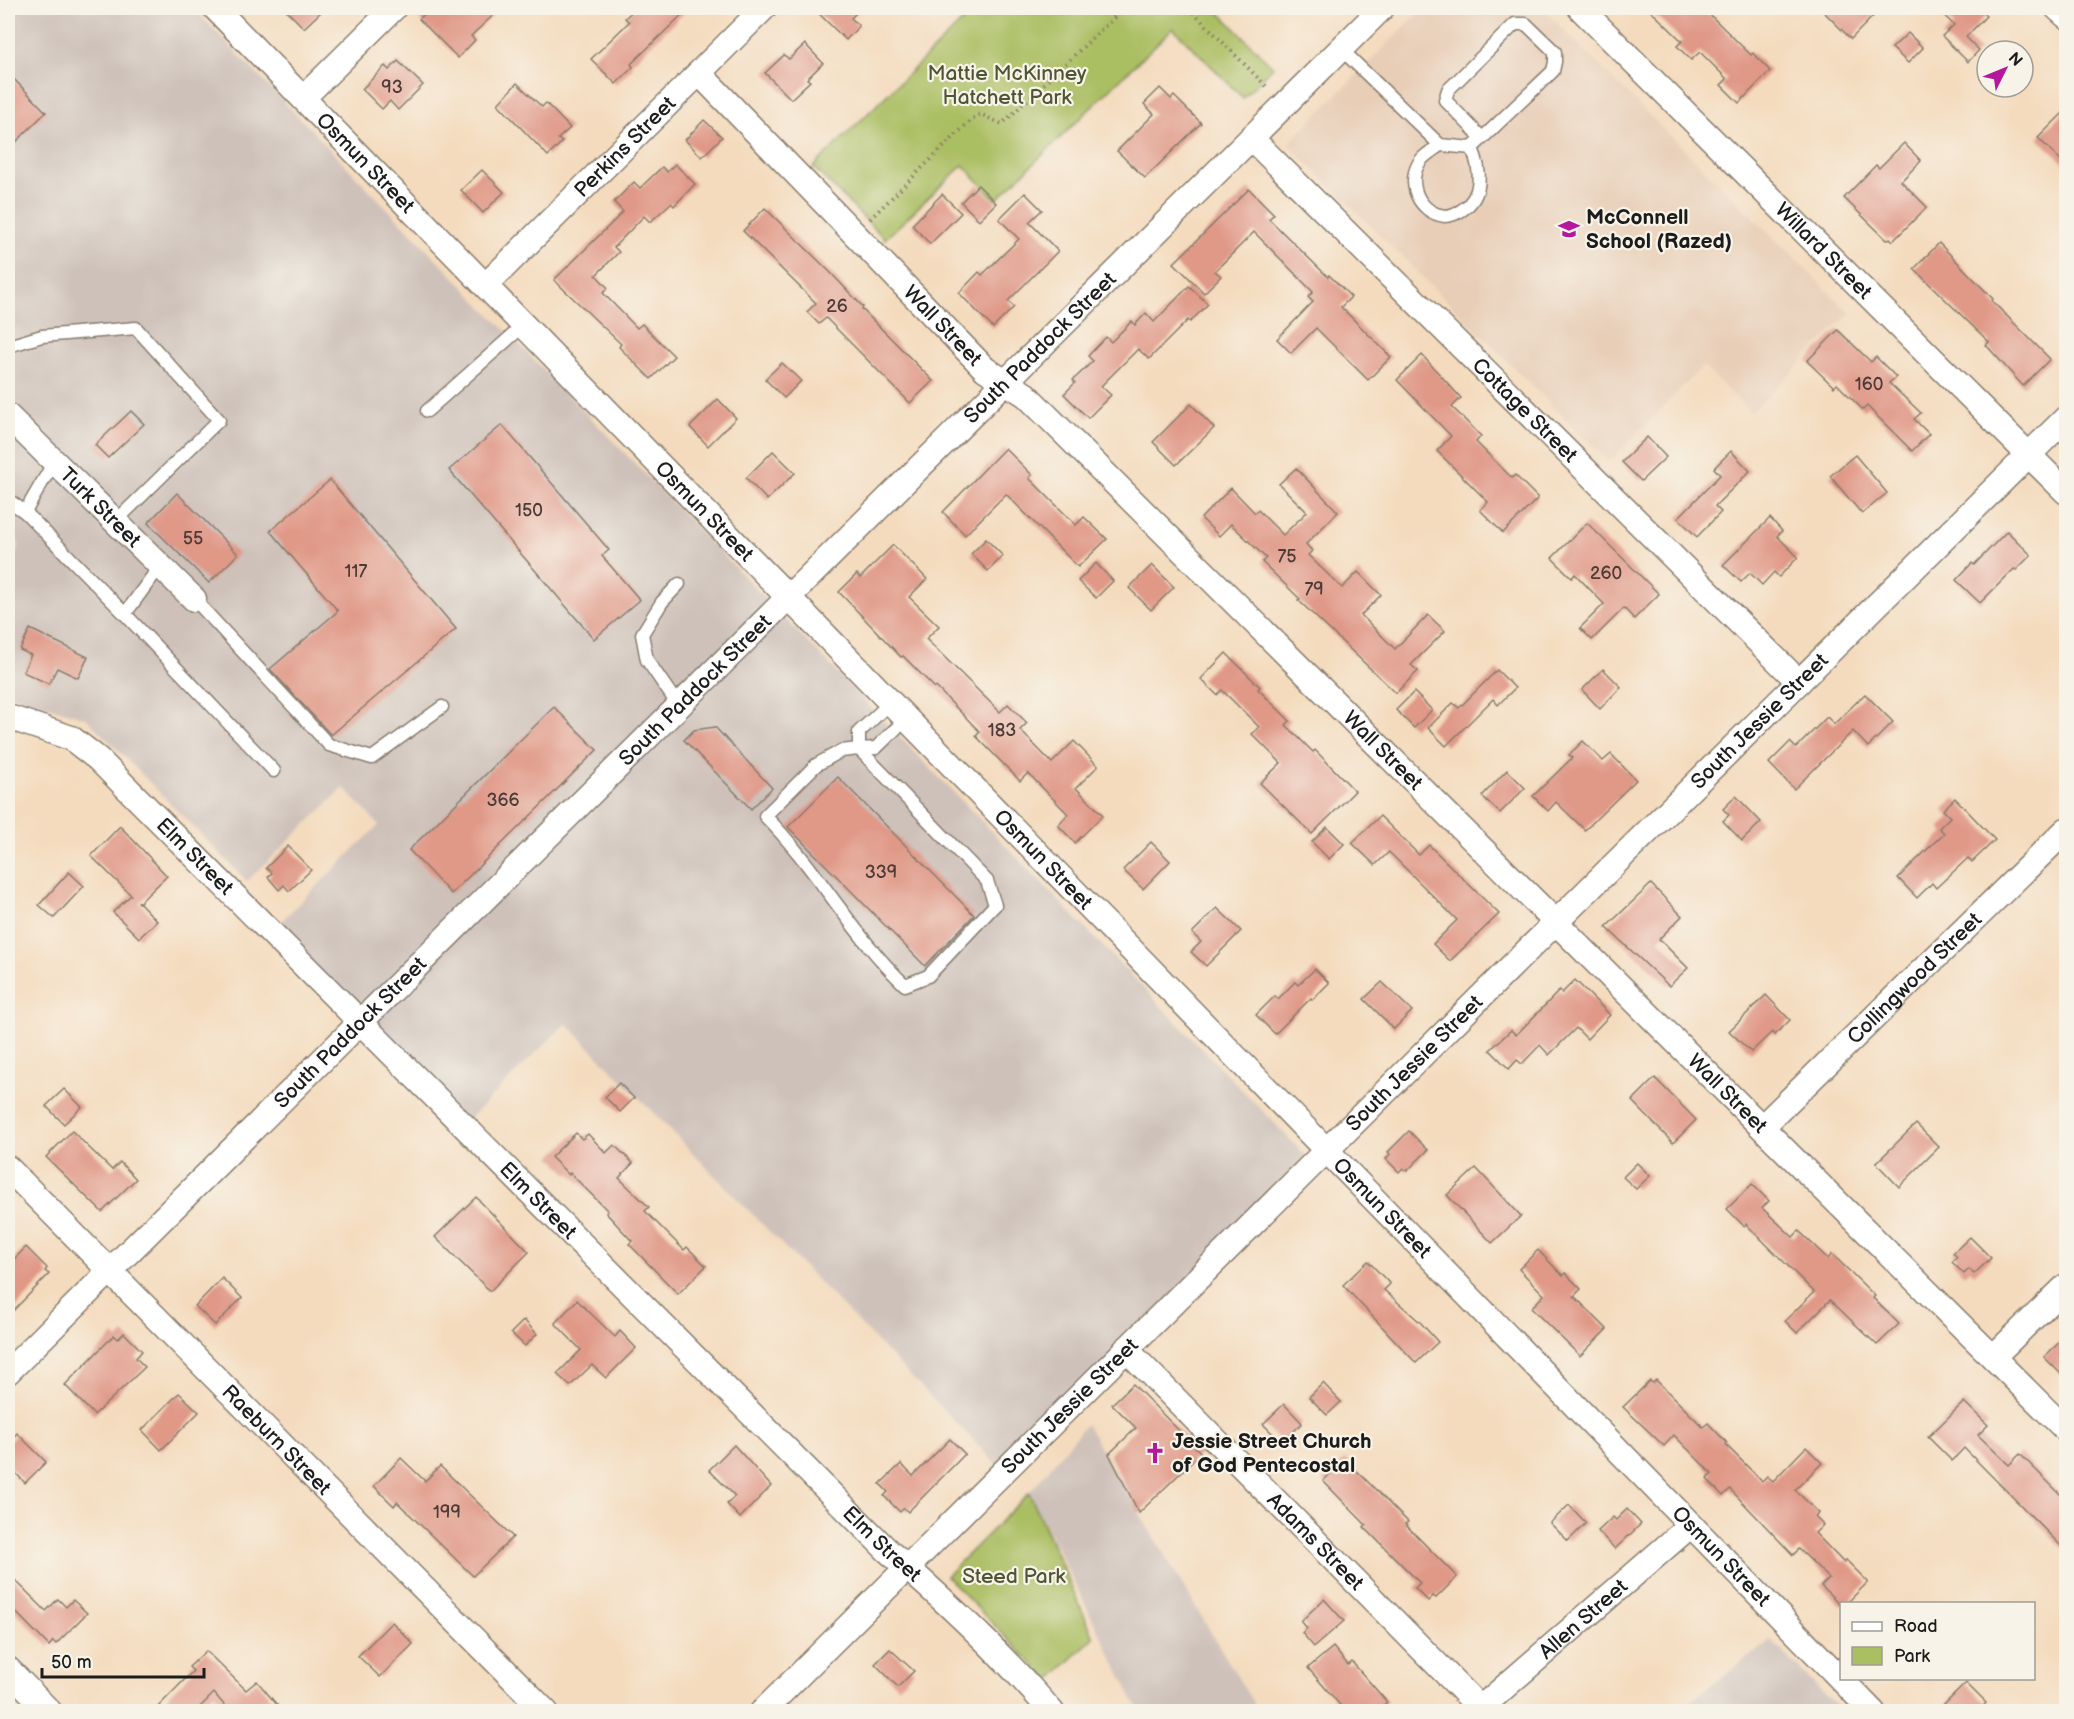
<svg xmlns="http://www.w3.org/2000/svg" width="2074" height="1719" font-family="'Balsamiq Sans',sans-serif">
<rect width="100%" height="100%" fill="#f7f3e8"/>
<filter id="ink" filterUnits="userSpaceOnUse"><feTurbulence type="fractalNoise" baseFrequency=".0167" numOctaves="2"/><feDisplacementMap in="SourceGraphic" scale="12" xChannelSelector="R" yChannelSelector="G"/><feConvolveMatrix kernelMatrix="1 2 1 2 8 2 1 2 1" color-interpolation-filters="sRGB"/></filter>
<filter id="wash" filterUnits="userSpaceOnUse"><feTurbulence type="fractalNoise" baseFrequency=".008" numOctaves="4" result="noise"/><feDisplacementMap in="SourceGraphic" scale="24" xChannelSelector="R" yChannelSelector="G"/><feGaussianBlur stdDeviation="1.35" result="paint"/><feColorMatrix in="noise" values="0 0 0 0 0 0 0 0 0 0 0 0 0 0 0 0 0 1.4 0 .05"/><feComposite in="paint" operator="in"/></filter>
<g filter="url(#wash)">
<rect width="100%" height="100%" fill="#f4dbbe"/>
<path fill="#e8ceb7" d="M1423,8H1541L1850,313L1751,413L1703,366L1609,462L1288,144Z"/>
<g fill="#cec1ba">
<path d="M8,8H193L1313,1163L1004,1472L566,1023L462,1126L271,931L379,825L344,788L247,881L86,718L8,694V580L19,543L8,539Z"/>
<path d="M1086,1424L1258,1711H1139L1029,1493Z"/>
<path d="M1771,1640L1841,1711H1678Z"/>
</g>
<g fill="#aabe62" stroke="#636d3f" stroke-width="1.5">
<path d="M976,8H1215L1273,67L1243,98L1173,28L996,200L963,165L885,239L813,167Z"/>
<path d="M1029,1493L1094,1637L1049,1681L946,1576Z"/>
</g>
<g id="blocks">
<g fill="#e09887">
<path d="M284,8H325L304,28Z"/>
<path d="M431,8H501L471,36L475,40L458,58L419,19Z"/>
<path d="M636,8H689L631,64L633,67L616,84L591,59L629,22L625,18Z"/>
<path d="M813,8H861L851,18L859,26L846,40Z"/>
<path d="M1648,8H1703L1751,55L1753,53L1770,71L1739,103L1721,85L1727,79L1700,52L1691,60L1677,46L1682,41Z"/>
<path d="M1820,8H1881L1851,39Z"/>
<path d="M1936,8H1977L1986,16L1966,37L1979,50L1968,62L1942,36L1954,25Z"/>
<path d="M1908,33L1923,48L1908,63L1892,48Z"/>
<path d="M805,44L823,63L807,79L810,81L791,99L765,73L784,55L789,59Z"/>
<path d="M398,61L423,85L398,110L390,101L382,109L362,89L385,66L389,70Z"/>
<path d="M8,73L46,112L8,150Z"/>
<path d="M517,83L542,107L546,103L570,128L558,139L562,142L548,156L498,104Z"/>
<path d="M1160,88L1171,99L1174,96L1201,123L1145,178L1117,151L1154,114L1144,104Z"/>
<path d="M2067,109V166L2038,138Z"/>
<path d="M704,120L722,137L702,157L685,140Z"/>
<path d="M1904,143L1921,161L1901,181L1927,207L1893,241L1890,238L1887,240L1844,198L1876,165L1879,168Z"/>
<path d="M675,164L695,184L674,206L671,203L650,222L644,216L614,247L619,252L596,275L608,288L603,293L637,328L642,324L674,356L651,379L619,347L621,344L554,280L623,212L614,202L634,182L640,188L662,167L667,172Z"/>
<path d="M482,170L504,192L483,213L461,190Z"/>
<path d="M978,185L996,203L979,220L961,202Z"/>
<path d="M1249,189L1274,214L1269,219L1328,277L1329,275L1351,297L1341,307L1391,357L1368,380L1316,328L1291,353L1277,339L1313,302L1308,297L1313,292L1254,232L1215,271L1221,276L1204,293L1174,263Z"/>
<path d="M1025,193L1042,210L1029,222L1058,251L1008,301L1014,307L993,328L959,293L979,272L982,275L1019,239L999,219Z"/>
<path d="M942,194L961,213L930,244L912,225Z"/>
<path d="M765,208L830,272L863,307L862,309L933,381L910,403L826,318L819,324L807,312L816,303L743,231Z"/>
<path d="M1939,243L1993,299L1992,301L2050,359L2023,386L1986,345L1989,342L1914,269Z"/>
<path d="M1189,286L1208,304L1190,322L1188,320L1149,359L1138,349L1101,386L1111,395L1088,418L1064,394L1075,383L1073,380L1093,361L1088,356L1106,337L1111,342L1132,321L1135,325L1146,313L1154,322Z"/>
<path d="M1838,330L1871,362L1876,357L1896,377L1889,383L1921,413L1914,419L1929,434L1912,451L1867,406L1863,410L1837,384L1834,387L1807,361Z"/>
<path d="M1422,355L1461,398L1452,407L1481,436L1476,442L1512,478L1515,475L1538,498L1503,533L1480,510L1488,502L1437,451L1451,436L1397,380Z"/>
<path d="M782,363L801,381L784,398L765,379Z"/>
<path d="M718,399L736,418L708,446L690,427Z"/>
<path d="M1191,404L1214,428L1176,465L1153,442Z"/>
<path d="M131,411L144,424L108,458L95,445Z"/>
<path d="M502,425L609,550L602,556L640,600L594,639L449,470Z"/>
<path d="M1647,437L1666,457L1641,481L1622,462Z"/>
<path d="M1005,448L1032,475L1029,478L1076,525L1084,517L1107,539L1078,567L1006,494L965,535L943,512Z"/>
<path d="M773,451L795,473L767,500L746,478Z"/>
<path d="M1731,451L1750,471L1715,506L1721,512L1697,537L1678,518L1720,475L1714,468Z"/>
<path d="M1855,455L1887,493L1862,514L1830,476Z"/>
<path d="M1296,468L1338,512L1306,544L1312,551L1308,555L1342,588L1358,572L1381,595L1361,615L1395,649L1428,615L1445,631L1411,665L1418,671L1396,693L1298,600L1300,599L1262,562L1266,558L1231,524L1219,536L1201,518L1231,488L1255,513L1258,510L1283,535L1307,512L1279,484Z"/>
<path d="M330,480L456,629L331,735L270,669L338,611L270,531Z"/>
<path d="M177,493L238,554L209,583L148,523Z"/>
<path d="M1770,518L1782,531L1777,536L1798,557L1779,577L1774,572L1762,585L1750,573L1741,582L1723,565Z"/>
<path d="M1587,523L1659,594L1634,619L1624,608L1592,640L1580,628L1604,604L1575,574L1572,578L1552,558Z"/>
<path d="M2007,531L2031,555L2016,570L2014,569L1980,603L1956,580L1972,563L1974,565Z"/>
<path d="M986,539L1003,556L988,571L971,554Z"/>
<path d="M893,545L927,579L909,597L939,626L926,639L1000,712L1008,704L1027,723L1020,730L1052,763L1074,741L1098,766L1076,788L1103,815L1075,843L1058,825L1068,814L1028,773L1020,781L976,736L980,732L936,687L935,688L903,656L901,657L839,592L857,574L860,578Z"/>
<path d="M1096,563L1113,581L1096,598L1078,581Z"/>
<path d="M1152,565L1174,587L1151,610L1129,588Z"/>
<path d="M30,629L88,657L78,678L57,668L49,684L23,672L31,655L20,650Z"/>
<path d="M1226,653L1260,687L1258,689L1290,721L1286,725L1313,752L1315,750L1355,791L1312,834L1260,783L1281,763L1252,734L1259,727L1222,690L1217,695L1201,679Z"/>
<path d="M1603,669L1621,687L1600,709L1582,690Z"/>
<path d="M1497,670L1515,688L1498,705L1493,699L1446,746L1428,728L1453,703L1459,708Z"/>
<path d="M1414,692L1432,710L1414,728L1396,710Z"/>
<path d="M1865,694L1893,722L1868,747L1853,731L1794,789L1769,763L1790,742L1796,748L1827,717L1834,724Z"/>
<path d="M554,707L597,750L451,894L409,850Z"/>
<path d="M715,727L772,788L751,809L684,740L694,730Z"/>
<path d="M1583,741L1603,761L1611,754L1636,780L1585,830L1556,802L1548,811L1533,796L1572,758L1569,755Z"/>
<path d="M1507,770L1525,788L1500,813L1482,796Z"/>
<path d="M838,777L974,915L925,966L788,827Z"/>
<path d="M1736,796L1761,822L1742,841L1723,821L1729,815L1723,809Z"/>
<path d="M1955,798L1995,840L1972,862L1968,858L1936,888L1932,883L1917,898L1898,878L1944,833L1939,828L1950,817L1943,810Z"/>
<path d="M1380,816L1419,855L1429,845L1499,914L1450,961L1433,944L1457,920L1389,852L1375,865L1352,843Z"/>
<path d="M120,826L167,876L139,903L138,901L157,921L139,938L113,912L131,895L91,856Z"/>
<path d="M1327,827L1344,844L1329,859L1312,842Z"/>
<path d="M1151,842L1170,861L1143,889L1123,870Z"/>
<path d="M288,846L311,870L289,891L284,885L279,890L268,877L272,873L266,868Z"/>
<path d="M69,872L84,886L54,918L39,905Z"/>
<path d="M1651,884L1682,916L1659,939L1688,968L1669,986L1606,927Z"/>
<path d="M1217,908L1241,931L1206,966L1191,952L1201,942L1192,933Z"/>
<path d="M1315,969L1329,983L1312,1000L1311,998L1275,1034L1256,1015L1275,996L1278,999L1295,982L1298,985Z"/>
<path d="M1575,980L1610,1015L1587,1039L1576,1028L1549,1055L1540,1045L1522,1064L1517,1060L1509,1069L1490,1050L1511,1030L1516,1035L1560,990L1562,993Z"/>
<path d="M1382,982L1412,1011L1394,1029L1364,999Z"/>
<path d="M1766,995L1790,1020L1775,1035L1772,1032L1751,1052L1729,1031Z"/>
<path d="M1655,1078L1696,1120L1673,1143L1632,1101Z"/>
<path d="M619,1083L634,1098L620,1112L605,1097Z"/>
<path d="M64,1089L82,1107L64,1124L46,1106Z"/>
<path d="M1916,1124L1939,1147L1899,1187L1876,1163Z"/>
<path d="M72,1131L112,1170L120,1162L136,1179L102,1212L46,1157Z"/>
<path d="M1409,1131L1428,1150L1407,1171L1403,1168L1399,1172L1386,1159L1390,1154L1388,1152Z"/>
<path d="M576,1133L582,1139L588,1134L606,1153L614,1145L633,1163L619,1178L649,1207L645,1211L684,1250L687,1247L706,1266L678,1294L629,1244L632,1241L606,1213L608,1211L570,1173L569,1175L551,1157Z"/>
<path d="M1637,1163L1650,1176L1636,1189L1623,1177Z"/>
<path d="M1476,1168L1521,1216L1492,1243L1447,1195Z"/>
<path d="M1752,1184L1769,1201L1762,1208L1793,1237L1799,1231L1828,1259L1832,1254L1875,1296L1873,1298L1899,1324L1877,1345L1830,1300L1797,1333L1785,1321L1814,1292L1746,1224L1744,1226L1727,1209Z"/>
<path d="M476,1197L529,1252L490,1291L435,1237Z"/>
<path d="M1970,1237L1991,1258L1974,1274L1969,1269L1964,1274L1952,1262L1957,1257L1953,1253Z"/>
<path d="M26,1247L47,1268L45,1271L49,1274L8,1316V1265Z"/>
<path d="M1538,1250L1563,1276L1565,1273L1581,1289L1574,1296L1607,1329L1580,1356L1531,1308L1544,1295L1519,1269Z"/>
<path d="M1368,1261L1390,1284L1384,1290L1421,1323L1438,1342L1416,1363L1343,1285Z"/>
<path d="M222,1278L242,1298L215,1325L195,1306Z"/>
<path d="M577,1300L615,1337L620,1331L636,1348L606,1378L592,1365L570,1386L557,1374L581,1350L555,1323Z"/>
<path d="M524,1320L537,1334L525,1346L511,1333Z"/>
<path d="M124,1333L142,1351L136,1358L145,1367L94,1415L65,1385L114,1335L118,1339Z"/>
<path d="M2067,1335V1380L2044,1357Z"/>
<path d="M1656,1380L1703,1427L1708,1423L1727,1443L1726,1445L1762,1481L1767,1476L1773,1481L1806,1447L1822,1463L1795,1490L1819,1513L1815,1517L1823,1525L1815,1533L1844,1563L1846,1560L1868,1582L1846,1604H1842V1606L1821,1586L1829,1578L1799,1549L1793,1555L1730,1489L1723,1496L1707,1479L1712,1474L1674,1435L1664,1446L1623,1407L1650,1381L1653,1383Z"/>
<path d="M1323,1383L1341,1402L1327,1415L1309,1397Z"/>
<path d="M1133,1384L1201,1453L1139,1513L1109,1454L1136,1428L1112,1404Z"/>
<path d="M179,1393L199,1412L161,1450L142,1430Z"/>
<path d="M1964,1402L1988,1425L1978,1435L2009,1465L2020,1454L2067,1501V1552L1964,1448L1952,1461L1928,1437Z"/>
<path d="M1284,1404L1302,1423L1282,1443L1263,1424Z"/>
<path d="M17,1433L46,1462L25,1483L8,1465V1443Z"/>
<path d="M950,1439L965,1454L908,1512L904,1508L900,1512L884,1496L888,1492L880,1484L901,1464L913,1476Z"/>
<path d="M734,1445L771,1486L740,1518L727,1504L735,1496L709,1470Z"/>
<path d="M401,1458L425,1481L440,1466L513,1537L473,1576L397,1502L394,1506L374,1486Z"/>
<path d="M1345,1459L1408,1522L1405,1524L1457,1577L1436,1598L1433,1596L1428,1601L1415,1588L1420,1583L1364,1527L1366,1525L1323,1481Z"/>
<path d="M1569,1505L1586,1523L1568,1541L1550,1523Z"/>
<path d="M1627,1509L1641,1524L1615,1549L1598,1531L1613,1517L1616,1520Z"/>
<path d="M8,1573L46,1611L58,1599L66,1607L73,1600L87,1613L56,1644L53,1641L49,1646L8,1604Z"/>
<path d="M1324,1599L1344,1621L1314,1647L1302,1633L1307,1628L1301,1621Z"/>
<path d="M392,1622L413,1644L380,1677L358,1656Z"/>
<path d="M1333,1647L1348,1665L1352,1662L1387,1702L1376,1712H1346L1308,1668Z"/>
<path d="M890,1649L914,1671L898,1687L875,1664Z"/>
<path d="M206,1651L246,1690L257,1681L283,1712H230L214,1693L195,1712H153L193,1671L189,1667Z"/>
<path d="M1966,1683L1986,1703L1978,1712H1937Z"/>
</g>
</g>
</g>
<g filter="url(#ink)">
<use href="#blocks" fill-opacity="0" stroke="#887c6d" stroke-width="1.5"/>
<g fill="none" stroke-linecap="round" stroke-linejoin="round">
<defs>
<g id="lane">
<path d="M1341,49L1440,145L1472,148L1553,71L1555,62V52L1526,24H1515L1448,90L1445,100L1482,138"/>
<path d="M1440,145C1434,150 1426,154 1421,160C1405,181 1418,213 1445,216C1450,216 1458,213 1462,210C1484,196 1481,169 1472,148"/>
<path d="M8,346L42,336L136,328L219,420L115,522"/>
<path d="M427,411L524,325"/>
<path d="M8,500L25,512L54,462"/>
<path d="M25,512L125,614L160,566"/>
<path d="M194,599L329,745L372,758L442,707"/>
<path d="M125,614L274,771"/>
<path d="M891,702L859,732V749L876,748L907,718"/>
<path d="M678,705L647,660L642,634L662,602L679,584"/>
<path d="M859,749L987,881L995,905L928,976L905,985C852,935 817,868 765,816L816,765L841,751Z"/>
</g>
<g id="street">
<path id="s1" d="M215,8L1873,1712"/>
<path id="s2" d="M1580,8L2066,492"/>
<path d="M2057,8L2066,16"/>
<path id="s3" d="M699,73L985,369L1026,395L2066,1430"/>
<path d="M303,98L394,8"/>
<path id="s4" d="M1251,138L1799,682"/>
<path id="s5" d="M486,285L764,8"/>
<path id="s6" d="M8,416L194,599"/>
<path id="s7" d="M8,717L71,738L98,759L888,1551C946,1601 1002,1654 1052,1712"/>
<path id="s8" d="M1762,1127L2066,830"/>
<path id="s9" d="M8,1168L546,1712"/>
<path id="s10" d="M1126,1349L1480,1708"/>
<path d="M1993,1357L2066,1286"/>
<path id="s11" d="M8,1372L1382,8"/>
<path d="M8,1669L50,1712"/>
<path id="s12" d="M762,1712L1556,922L2066,418"/>
<path id="s13" d="M1476,1712L1691,1525"/>
</g>
</defs>
<use href="#lane" stroke="#887c6d" stroke-width="15"/>
<use href="#street" stroke="#887c6d" stroke-width="27"/>
<g stroke="#887c6d" stroke-width="4" stroke-dasharray="1.5 4.5" stroke-linecap="butt">
<path d="M1189,8L1266,86"/>
<path d="M870,219L971,120L980,114L1002,124L1124,8"/>
</g>
<use href="#lane" stroke="#fff" stroke-width="12"/>
<use href="#street" stroke="#fff" stroke-width="24"/>
</g>
</g>
<defs>
<symbol id="school-bare" viewBox="-9 -9 18 18"><path d="M0-5L7-2L0 1L-7-2ZM-4 1L0 2.5L4 1V4Q0 6-4 4Z" fill="#b5179e" stroke="#f7f3e8" stroke-width="2.5" paint-order="stroke"/></symbol>
<symbol id="church-bare" viewBox="-9 -9 18 18"><path d="M-1.2-6h2.4v3.5h3.3v2.4h-3.3V6h-2.4V-.1h-3.3v-2.4h3.3Z" fill="#b5179e" stroke="#f7f3e8" stroke-width="2.5" paint-order="stroke"/></symbol>
</defs>
<g fill-rule="evenodd">
<use href="#school-bare" x="1554" y="214" width="30" height="30"/>
<use href="#church-bare" x="1140" y="1438" width="30" height="30"/>
</g>
<g text-anchor="middle" stroke-width="4.5" stroke-linejoin="round" paint-order="stroke">
<g font-size="18" fill="#4d3b37">
<text x="392" y="93">93</text>
<text x="837" y="312">26</text>
<text x="1869" y="390">160</text>
<text x="529" y="516">150</text>
<text x="193" y="544">55</text>
<text x="1287" y="562">75</text>
<text x="356" y="577">117</text>
<text x="1606" y="579">260</text>
<text x="1314" y="595">79</text>
<text x="1002" y="736">183</text>
<text x="503" y="806">366</text>
<text x="881" y="878">339</text>
<text x="447" y="1518">199</text>
</g>
<g font-size="21" fill="#4e5534" stroke="#f7f3e8">
<text x="1007" y="80">Mattie McKinney<tspan x="1007" dy="24">Hatchett Park</tspan></text>
<text x="1014" y="1583">Steed Park</text>
</g>
<g font-size="21" fill="#1c1c1c" stroke="#f7f3e8">
<text dy="7" stroke="none"><textPath href="#s5" startOffset="196">Perkins Street</textPath></text>
<text dy="7" stroke="none"><textPath href="#s1" startOffset="216">Osmun Street</textPath></text>
<text dy="7" stroke="none"><textPath href="#s2" startOffset="344">Willard Street</textPath></text>
<text dy="7" stroke="none"><textPath href="#s3" startOffset="351">Wall Street</textPath></text>
<text dy="7" stroke="none"><textPath href="#s11" startOffset="1454">South Paddock Street</textPath></text>
<text dy="7" stroke="none"><textPath href="#s4" startOffset="386">Cottage Street</textPath></text>
<text dy="7" stroke="none"><textPath href="#s6" startOffset="130">Turk Street</textPath></text>
<text dy="7" stroke="none"><textPath href="#s1" startOffset="702">Osmun Street</textPath></text>
<text dy="7" stroke="none"><textPath href="#s11" startOffset="968">South Paddock Street</textPath></text>
<text dy="7" stroke="none"><textPath href="#s12" startOffset="1406">South Jessie Street</textPath></text>
<text dy="7" stroke="none"><textPath href="#s3" startOffset="964">Wall Street</textPath></text>
<text dy="7" stroke="none"><textPath href="#s7" startOffset="238">Elm Street</textPath></text>
<text dy="7" stroke="none"><textPath href="#s1" startOffset="1188">Osmun Street</textPath></text>
<text dy="7" stroke="none"><textPath href="#s8" startOffset="213">Collingwood Street</textPath></text>
<text dy="7" stroke="none"><textPath href="#s11" startOffset="482">South Paddock Street</textPath></text>
<text dy="7" stroke="none"><textPath href="#s12" startOffset="920">South Jessie Street</textPath></text>
<text dy="7" stroke="none"><textPath href="#s3" startOffset="1450">Wall Street</textPath></text>
<text dy="7" stroke="none"><textPath href="#s7" startOffset="724">Elm Street</textPath></text>
<text dy="7" stroke="none"><textPath href="#s1" startOffset="1674">Osmun Street</textPath></text>
<text dy="7" stroke="none"><textPath href="#s12" startOffset="434">South Jessie Street</textPath></text>
<text dy="7" stroke="none"><textPath href="#s9" startOffset="382">Raeburn Street</textPath></text>
<text dy="7" stroke="none"><textPath href="#s10" startOffset="270">Adams Street</textPath></text>
<text dy="7" stroke="none"><textPath href="#s7" startOffset="1210">Elm Street</textPath></text>
<text dy="7" stroke="none"><textPath href="#s1" startOffset="2160">Osmun Street</textPath></text>
<text dy="7" stroke="none"><textPath href="#s13" startOffset="142">Allen Street</textPath></text>
</g>
<g font-size="21" font-weight="bold" fill="#1c1c1c" stroke="#f7f3e8" text-anchor="start">
<text x="1586" y="224">McConnell<tspan x="1586" dy="24">School (Razed)</tspan></text>
<text x="1172" y="1448">Jessie Street Church<tspan x="1172" dy="24">of God Pentecostal</tspan></text>
</g>
</g>
<rect width="2074" height="1719" fill="none" stroke="#f7f3e8" stroke-width="30"/>
<rect x="1840" y="1602" width="195" height="78" fill="#f7f3e8" stroke="#9f9d96" stroke-width="1.5"/>
<rect x="1852" y="1622" width="30" height="9" fill="#ffffff" stroke="#9f9d96" stroke-width="1.5"/>
<text x="1894" y="1632" font-size="18" fill="#1c1c1c">Road</text>
<rect x="1852" y="1647" width="30" height="18" fill="#aabe62" stroke="#9f9d96" stroke-width="1.5"/>
<text x="1894" y="1662" font-size="18" fill="#1c1c1c">Park</text>
<g transform="translate(2005 69) rotate(47)"><circle r="28" fill="#f7f3e8" stroke="#9f9d96" stroke-width="1.5"/>
<path d="M0-4.5L10 22L0 15L-10 22Z" fill="#b5179e"/>
<text y="-9" font-size="16" font-weight="bold" text-anchor="middle" fill="#1c1c1c">N</text>
</g>
<path d="M42 1668v9h162v-9" fill="none" stroke="#1c1c1c" stroke-width="3"/>
<text x="51" y="1668" font-size="18" fill="#1c1c1c" stroke="#f7f3e8" stroke-width="4.5" paint-order="stroke">50 m</text>
</svg>
